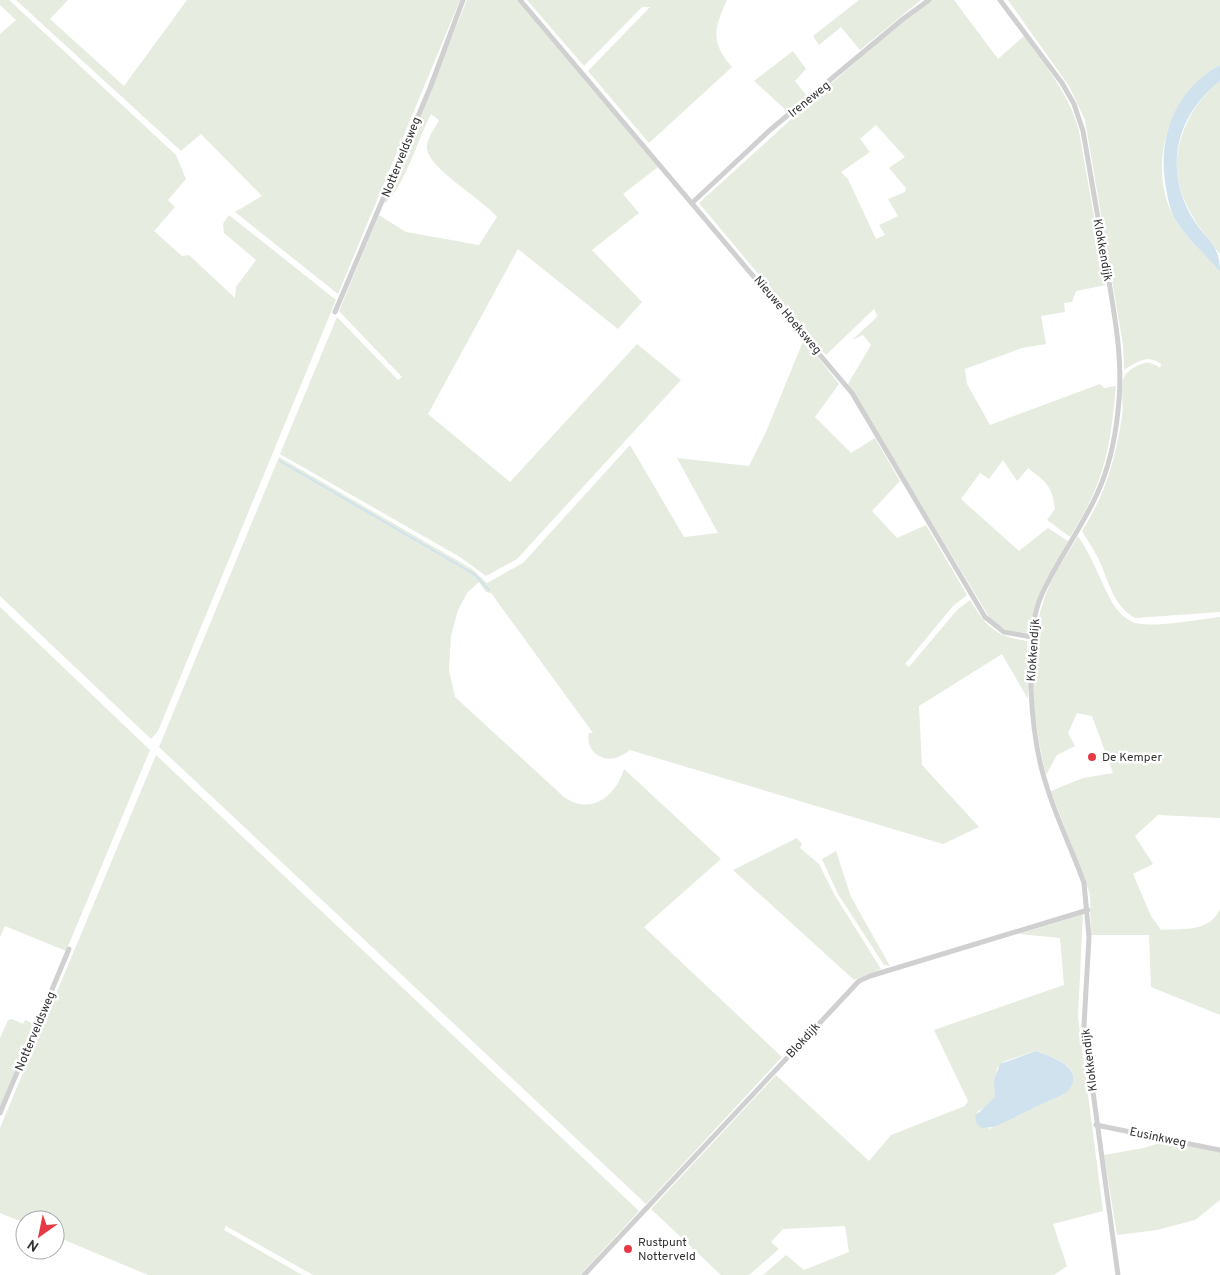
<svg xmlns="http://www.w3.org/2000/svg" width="1220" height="1275" font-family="Overpass,sans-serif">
<rect width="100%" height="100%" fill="#fff"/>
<g fill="#e6ecdf" fill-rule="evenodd">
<path d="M0,0H9L176,155L186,179L168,200L175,207L154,231L182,256L189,255L235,298L236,287L256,260L224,233L223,224L229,215L336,300L158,731L151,739L0,596V34L16,20L0,5Z"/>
<path d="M16,0H68L50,19L124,86L187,0H460L338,294L235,212L262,196L201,134L181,151Z"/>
<path d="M467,0H517L658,167L623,194L639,213L592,250L642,302L618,329L518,249L428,414L510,482L637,344L681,380L517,559L486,576L460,557L280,454L337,317L398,380L402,377L339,311L379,215L406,232L479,245L497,217C484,200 430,170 427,149C426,138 435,129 439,120L431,114C419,136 403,191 384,204Z"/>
<path d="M527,0H727C714,28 710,42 732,67L649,143L588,71L650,7H642L584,66Z"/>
<path d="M859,0H921L860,50L841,27L819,45L813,36Z"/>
<path d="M931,0H954L998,59L1024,36C1046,66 1069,94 1079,131L1106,285L1076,291L1072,302L1064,303L1065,312L1041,316L1046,344L1022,348L965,369L967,384L990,425L1100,384L1104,388L1116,386C1110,450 1105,481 1070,537L1047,520L1055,509C1052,485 1046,482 1028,468L1017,481L1003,460L989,479L980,473L961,499L1019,551L1048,528L1068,541L1042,588L1028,633L1008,631L991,620L848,384L871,345L863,335L852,340L876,318L877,315L874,309L826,355L699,203L818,95L896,27ZM876,125L905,157L889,168L906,188L905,192L888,199L898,216L879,225L885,235L876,239L848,179L841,172L870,152L860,139Z"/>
<path d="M1008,0H1220V65C1169,94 1145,166 1175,219C1186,238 1206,255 1220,272V612L1135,618C1114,606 1109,583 1100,562C1095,551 1088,541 1082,531C1105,495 1116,458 1122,416C1124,404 1120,388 1124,377C1127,370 1143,361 1150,363C1154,364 1157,366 1160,368L1161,364C1147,354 1137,362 1124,370L1123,345L1085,120L1069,86Z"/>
<path d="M793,51L806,69L795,81L807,96L788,112L754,81Z"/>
<path d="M1220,81V254C1187,214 1162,175 1187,123C1194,107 1206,92 1220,81Z"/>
<path d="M804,339L839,384L815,417L851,453L875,438L900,481L872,511L897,538L926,525L967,595L953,606L905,664L909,667L957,610L970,600C987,627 994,636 1027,641L1028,699L1002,654L919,706L922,765L979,827L943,844L630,750C626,753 621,756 616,758C600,762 585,749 589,733H593L491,593L486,592L479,582L467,593L458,610L451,636L449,670L455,697L564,797C591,816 616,796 624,769L721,859L644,927L782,1057L646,1204L159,747L279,457L472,569L487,583L523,563L630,445L684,537L718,533L677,458L749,466L766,432Z"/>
<path d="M1078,536C1093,558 1100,581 1113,604C1118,611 1124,618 1133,622C1149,629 1201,619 1220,617V818L1158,815L1135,836L1153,864L1133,874L1151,916L1161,930C1183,928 1209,933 1220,909V1015L1151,987L1149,935H1091L1090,894L1051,791L1083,778L1113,773L1092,716L1077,713L1068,733L1075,746L1057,755L1046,775C1032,716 1024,646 1048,589C1056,570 1068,553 1078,536Z"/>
<path d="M0,607L150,750L66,951L5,926L0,937Z"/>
<path d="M156,755L639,1211L580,1275H313L226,1226L224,1230L302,1275H148L55,1236V1220H25V1223L0,1213V1128Z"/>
<path d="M797,838L802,844L800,848L819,864L834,894L881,969L854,980L733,870Z"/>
<path d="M836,851L851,897L890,966L884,965L838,894L822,859Z"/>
<path d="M1083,914L1078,1017L1103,1211L1053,1224L1067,1266L1054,1275H763L786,1255L804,1270L849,1252L845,1226L783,1229L771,1242L779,1249L749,1275H721L651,1209L776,1075L869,1161L891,1135L965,1106L968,1101L934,1030L1064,985L1060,938L1019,934ZM1036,1051C1054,1058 1089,1068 1066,1093L989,1129L977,1112L991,1103L995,1097L997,1068L1005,1061Z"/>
<path d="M12,1019L23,1024L25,1020L34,1024L0,1108V1038L8,1020Z"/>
<path d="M1166,1141L1220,1152V1200L1195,1220L1157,1230L1117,1235L1104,1155L1144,1148Z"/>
</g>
<g fill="#cfe2ee">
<path d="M1220,65V81C1174,117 1163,173 1195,222C1209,243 1220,245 1220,272C1206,255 1186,238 1175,219C1169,208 1167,194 1165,182C1158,134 1177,89 1220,65Z"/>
<path d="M1036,1051C1054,1058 1089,1069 1066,1093L994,1127L982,1128L977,1124L975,1116L995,1097L994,1080L1000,1064Z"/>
</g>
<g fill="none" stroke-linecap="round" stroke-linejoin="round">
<path stroke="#cfe2ee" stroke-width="2" d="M280,461L474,574L489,590"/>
<g stroke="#d0d0d0" stroke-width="5">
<path d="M520,0L852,393L985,617L1004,632L1032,637"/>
<path d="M1000,0L1062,83L1074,104L1083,131C1091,177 1099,224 1107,270C1115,317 1124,364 1118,411C1115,440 1109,468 1097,494C1081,529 1058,559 1042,594C1022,638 1031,738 1046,784C1056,817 1072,850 1084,883L1089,937L1084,1026L1118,1275"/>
<path d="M692,203L770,130L903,19L929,0"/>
<path d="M335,312L430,88L463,0"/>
<path d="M0,1113L69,949"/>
<path d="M1096,1125L1220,1150"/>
<path d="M584,1275L859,981L870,976L1088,910"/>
</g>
</g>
<g fill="#e63946" stroke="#fff" stroke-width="2">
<circle cx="1092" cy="757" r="5"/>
<circle cx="628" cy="1249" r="5"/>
</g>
<g text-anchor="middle" stroke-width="5" stroke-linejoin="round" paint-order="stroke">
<g font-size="12" fill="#333" stroke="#fff">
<text transform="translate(809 99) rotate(-39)" y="4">Ireneweg</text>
<text transform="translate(401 157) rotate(-68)" y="4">Notterveldsweg</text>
<text transform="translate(1103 250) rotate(80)" y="4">Klokkendijk</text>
<text transform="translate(788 315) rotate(50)" y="4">Nieuwe Hoeksweg</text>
<text transform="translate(1033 650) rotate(-86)" y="4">Klokkendijk</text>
<text transform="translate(35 1031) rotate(-67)" y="4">Notterveldsweg</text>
<text transform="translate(803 1040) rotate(-47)" y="4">Blokdijk</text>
<text transform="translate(1089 1060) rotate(-97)" y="4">Klokkendijk</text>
<text transform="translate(1158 1137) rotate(12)" y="4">Eusinkweg</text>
</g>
<g font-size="12" fill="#333" stroke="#fff" text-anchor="start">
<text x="1102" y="761">De Kemper</text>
<text x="638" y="1246">Rustpunt<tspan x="638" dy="14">Notterveld</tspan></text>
</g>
</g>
<g transform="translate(40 1235) rotate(213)"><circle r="24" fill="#ffffff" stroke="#adadad"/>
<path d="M0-4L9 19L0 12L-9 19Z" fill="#e63946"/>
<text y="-8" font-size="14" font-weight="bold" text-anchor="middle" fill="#333333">N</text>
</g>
</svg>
